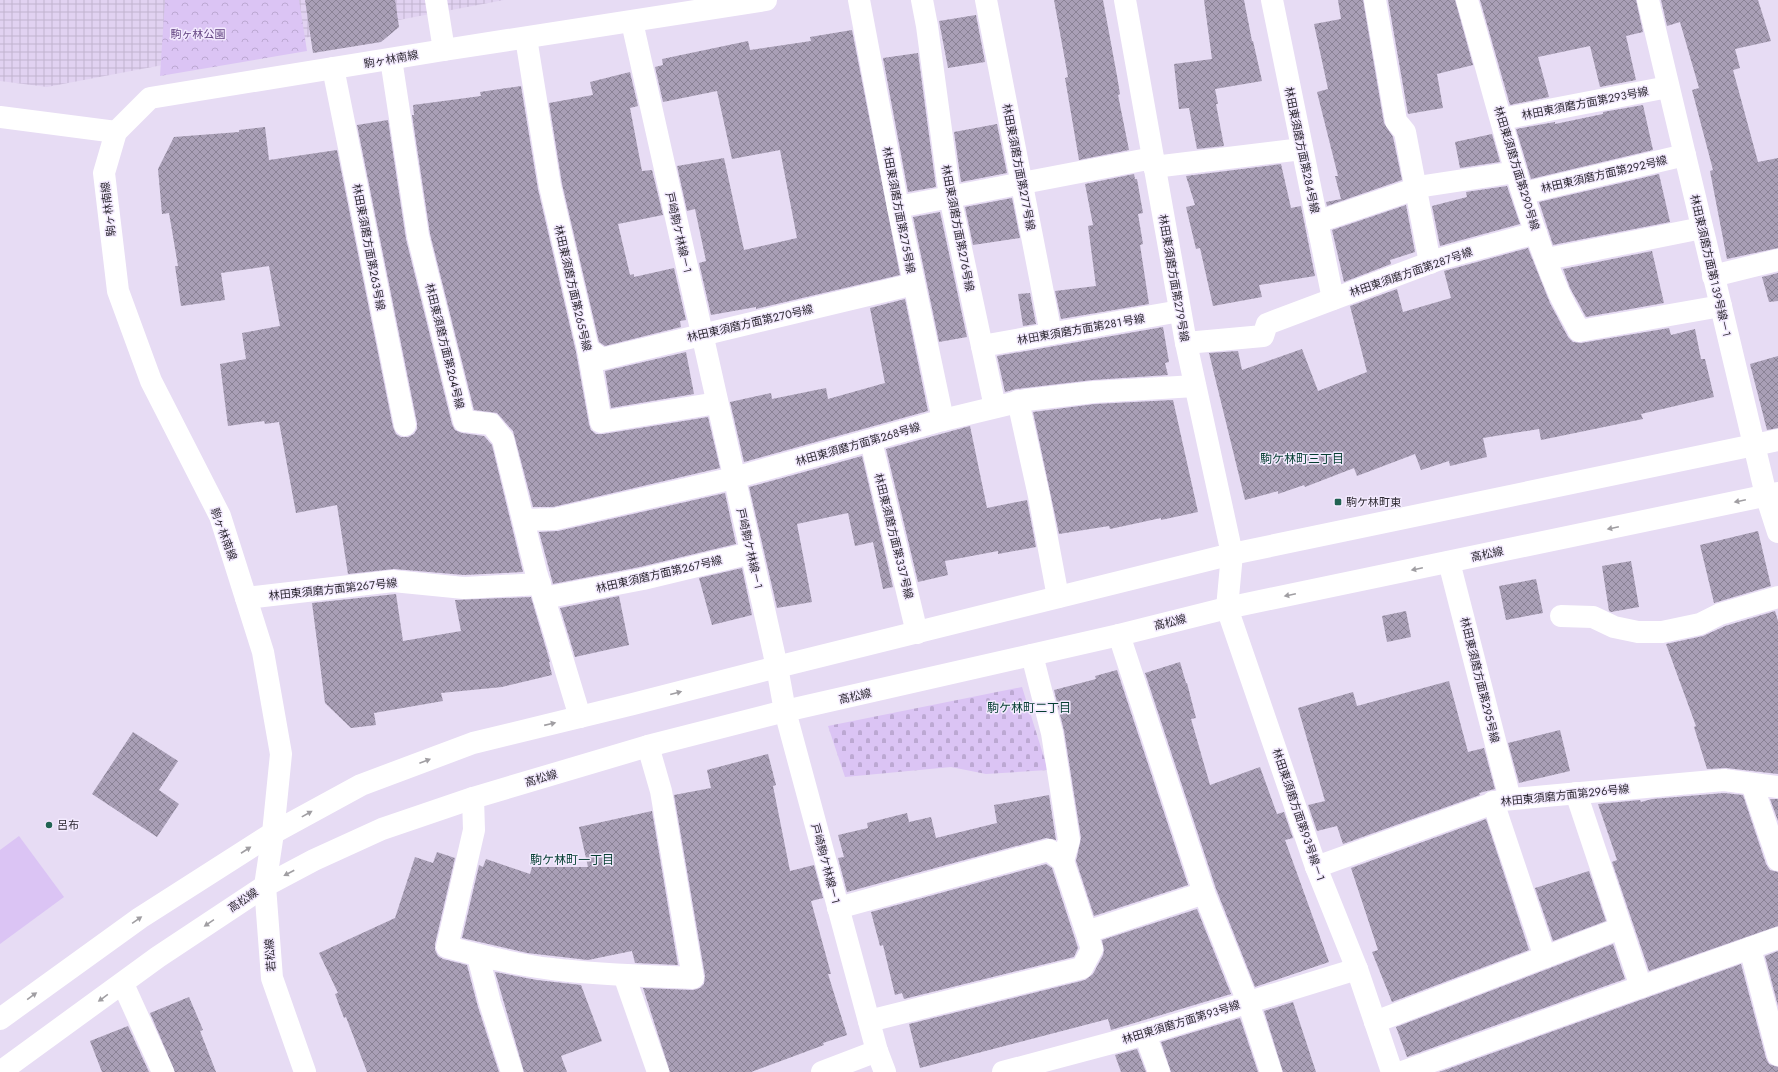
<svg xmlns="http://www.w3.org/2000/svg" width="1778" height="1072" font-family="Jost,'Noto Sans JP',sans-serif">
<defs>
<pattern id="industrial-grid" width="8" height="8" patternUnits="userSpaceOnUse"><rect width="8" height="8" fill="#e1d2f1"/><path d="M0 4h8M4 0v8" fill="none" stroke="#c1b4cf"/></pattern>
<pattern id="cemetery-stones" width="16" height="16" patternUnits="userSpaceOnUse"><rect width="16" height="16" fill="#dbc4f4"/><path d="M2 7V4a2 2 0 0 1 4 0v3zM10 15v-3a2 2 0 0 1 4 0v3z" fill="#bca8d2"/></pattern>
<pattern id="park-crowns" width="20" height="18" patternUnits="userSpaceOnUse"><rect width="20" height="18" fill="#dbc4f4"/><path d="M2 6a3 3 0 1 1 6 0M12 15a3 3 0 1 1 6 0" fill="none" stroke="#bca8d2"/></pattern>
<pattern id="building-cross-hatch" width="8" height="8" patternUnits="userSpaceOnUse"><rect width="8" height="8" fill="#a99fb6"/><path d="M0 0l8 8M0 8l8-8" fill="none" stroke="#8a8295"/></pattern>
</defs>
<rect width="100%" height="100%" fill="#e7dcf4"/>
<path fill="url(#industrial-grid)" d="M0,0H504L47,87L0,81Z"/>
<path fill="#dbc4f4" d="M19,836L64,897L0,944V850Z"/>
<path fill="url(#cemetery-stones)" d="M1022,687L1048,770L986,774L951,767L845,777L828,726Z"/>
<path fill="url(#park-crowns)" d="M165,0H299L307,51L160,76Z"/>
<g fill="url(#building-cross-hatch)">
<path d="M305,0H395L399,27L381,42L313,53Z"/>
<path d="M1054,0H1103L1117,76L1120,94L1118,95L1129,150L1079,160L1065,78L1068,77Z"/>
<path d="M1204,0H1244L1252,41H1253L1262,81L1215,89L1218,104H1216L1224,146L1197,149L1189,108L1179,109L1174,64L1212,59Z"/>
<path d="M1338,0H1363L1384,123L1393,137L1402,180L1327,206L1326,202L1341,199L1335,176H1338L1317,92L1328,89L1314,24L1341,19Z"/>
<path d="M1388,0H1455L1473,65L1437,74L1443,108L1408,114Z"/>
<path d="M1480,0H1636L1643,32L1626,36L1636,80L1600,87L1590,46L1538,57L1549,97L1510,105Z"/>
<path d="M1661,0H1758L1771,41L1735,49L1740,68L1733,70L1758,162L1778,158V248L1727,259L1710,171L1713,170L1692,90L1699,88L1680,22L1667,26Z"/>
<path d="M976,15L985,62L948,68L939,21Z"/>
<path d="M852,30L900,275L756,309V307L711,315L699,263L706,261L695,209L687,211L677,166L724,158L744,250L797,238L780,150L732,159L717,91L663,102L655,67L663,65L662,59L748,41L750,50L811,41L810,37Z"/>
<path d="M918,53L936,187L908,192L883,58Z"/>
<path d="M630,72L638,106L630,108L642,171L652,170L663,215L618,224L630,275L634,274V277L674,268L686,320L680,321L681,327L605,346L599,342L562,184L549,103L593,95L590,82Z"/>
<path d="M521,86L538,189L576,352L589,424L591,430L596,434H603L708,417L720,468L553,507H533L513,431L497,413L474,410L430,234L412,115H414L413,105L481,96L480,92Z"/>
<path d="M1643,105L1653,150L1531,179L1516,129L1555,122V124L1603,114V112Z"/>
<path d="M388,120L406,239L452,424L455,430L462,433L484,436L492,445L523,572L464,575L394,569L348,574L337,505L296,513L279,422L265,424L264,421L228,426L220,364L246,359L242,333L280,326L269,266L221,273L225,300L181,306L175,266H178L169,213L162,214L158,169L174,137L239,132V130L265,127L269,160L337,150L393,427L396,434L401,437H408L414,434L417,429V423L357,125Z"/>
<path d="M997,124L1007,173L961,182L954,132Z"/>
<path d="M1492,134L1500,162L1460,168L1455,142Z"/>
<path d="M1281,164L1291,208L1301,206L1315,276L1259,285L1262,297L1213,306L1200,248L1196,249L1186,207L1195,205L1186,176Z"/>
<path d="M1134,174L1135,179H1137L1143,213L1138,214L1143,244L1140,245L1149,304L1061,319L1055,291L1096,286L1088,226L1093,225L1085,184Z"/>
<path d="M1659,174L1670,222L1553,245L1539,202Z"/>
<path d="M1507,186L1520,224L1440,246L1432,206L1467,197L1466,192Z"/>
<path d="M1012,198L1020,238L973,245L965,207Z"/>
<path d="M1406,205L1415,252L1390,260L1391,264L1344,282L1332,230Z"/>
<path d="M940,212L967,337L939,342L913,217Z"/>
<path d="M1528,248L1550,303L1568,337L1573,342L1581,343L1669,328L1671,335L1695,329L1701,359H1705L1714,397L1641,414L1643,419L1541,440L1539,429L1483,438L1487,457L1450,466L1449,461L1421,470L1415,454L1357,476L1354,468L1305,487L1304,485L1278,494V491L1245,500L1209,353L1238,351L1242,370L1302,349L1318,391L1367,372L1350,306L1397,289L1403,312L1451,298L1444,271Z"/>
<path d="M1652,251L1664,303L1586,317L1570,288L1563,269Z"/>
<path d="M1778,273V301L1769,302L1762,277Z"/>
<path d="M1030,293L1036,324L1023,326L1018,294Z"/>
<path d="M905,299L928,411L744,462L730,402L771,393L772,399L826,388L828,399L885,383L870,308Z"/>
<path d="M1163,327L1169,362L1165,363L1168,375L1093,380L1016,389L1005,392L997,356Z"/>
<path d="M686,352L694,394L611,408L605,371Z"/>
<path d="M1778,356V428L1767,430L1750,364Z"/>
<path d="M1173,400L1198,512L1161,520V518L1110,529L1109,526L1059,534L1033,412L1095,404Z"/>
<path d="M970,426L987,508L1027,500L1036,547L998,554V551L945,561L948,575L918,582L886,449Z"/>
<path d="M862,456L893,587L883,589L873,542L855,546L848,513L797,524L812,602L777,608L749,487Z"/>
<path d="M725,493L736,544L640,567L553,584L539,532L558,531Z"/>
<path d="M1758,531L1771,586L1714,603L1700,545Z"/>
<path d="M1631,561L1639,607L1611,612L1609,611L1602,566Z"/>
<path d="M742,568L752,615L712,625L699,578Z"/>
<path d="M1536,579L1543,613L1506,620L1499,586Z"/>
<path d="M396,594L403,641L461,631L455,600L531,597L550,662H549L552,675L502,687L441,693L443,701L374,713L376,725L351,728L325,703L312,603Z"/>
<path d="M619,596L629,645L575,657L560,608Z"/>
<path d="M1406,611L1411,637L1387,642L1382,616Z"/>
<path d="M1775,611L1778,621V774L1726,768L1707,769L1694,727L1696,726L1666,644L1703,636L1725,626Z"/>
<path d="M1180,662L1186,683H1187L1196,718L1191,719L1210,785L1260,767L1277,814L1284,812L1293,838L1285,840L1329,962L1255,987L1216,889L1145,673Z"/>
<path d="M1117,670L1188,885L1094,916L1076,861L1081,838L1064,731L1054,690L1096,679L1095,676Z"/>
<path d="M1449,681L1468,752L1484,748L1495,789L1479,793L1480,795L1343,844L1337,826L1317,831L1308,805L1325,801L1298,708L1353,692L1357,706Z"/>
<path d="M1560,730L1570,771L1519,783L1508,743Z"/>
<path d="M133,732L178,761L159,790L179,804L157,837L92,794Z"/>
<path d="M768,754L776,785L773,786L790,871L814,865L823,898L811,901L831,974H828L847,1035L823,1043L824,1045L751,1072H670L643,988L693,990L700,988L704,984L705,976L674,795L711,788L707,770Z"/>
<path d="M1724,793L1743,795L1766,864L1770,870L1778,872V926L1649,971L1612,862L1617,860L1598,804L1640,800L1641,802L1652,799Z"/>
<path d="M1049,795L1056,840L1046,838L847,892L838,858L844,857L838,835L868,828L867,823L907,813L909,822L931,817L936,838L997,823L994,805Z"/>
<path d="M1770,799H1778V821Z"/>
<path d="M652,811L678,965L635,963L632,951L588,960L527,953L462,938L479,865L483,867L486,859L530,874L532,867H588L579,827Z"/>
<path d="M1486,819L1529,950L1392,1002L1372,952L1378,950L1351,868Z"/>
<path d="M437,852L455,858L435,944V950L438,956L443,959L467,965L478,1007L499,1072H367L346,1017L344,1018L335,994L338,993L319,953L395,918L415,857L433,863Z"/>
<path d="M1046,864L1052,868L1078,948L1074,957L904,999L902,993L895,995L883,945L880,946L871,912Z"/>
<path d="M1589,871L1606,921L1553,941L1535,888Z"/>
<path d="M1197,909L1231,994L1111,1030L1108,1019L920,1068L909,1024L1085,980L1093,974L1103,955L1104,950L1102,940Z"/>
<path d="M1613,944L1625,979L1407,1057L1396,1027Z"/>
<path d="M1778,951V1006L1765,956Z"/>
<path d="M1741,964L1766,1058L1769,1064L1778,1067V1072H1439Z"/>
<path d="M495,972L537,980L581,985L602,1041L561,1056L567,1072H524Z"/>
<path d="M189,997L203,1030L200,1031L216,1072H175L150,1013Z"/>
<path d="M1293,1002L1316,1072H1283L1264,1011Z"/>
<path d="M1240,1018L1258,1072H1171L1161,1042Z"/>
<path d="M128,1026L149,1072H102L90,1041Z"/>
<path d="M1137,1049L1146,1072H1121L1115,1055Z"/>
</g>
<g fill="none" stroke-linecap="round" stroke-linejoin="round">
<g stroke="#fff" stroke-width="22">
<path d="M436,0L444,50"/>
<path d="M859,0L898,207L943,420"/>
<path d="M922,0L927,26L950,197L995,407"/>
<path d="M986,0L1051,334"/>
<path d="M1125,0L1186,343L1232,554L1227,608L1316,867L1357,969L1392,1072"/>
<path d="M1272,0L1333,299"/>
<path d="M1375,0L1396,121L1405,132L1430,263"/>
<path d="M1467,0C1496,98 1519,200 1559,293C1565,306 1573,319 1579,331L1721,306"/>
<path d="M1648,0L1766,495L1778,532"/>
<path d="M632,22L777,667L785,711L877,1051L885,1072"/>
<path d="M526,38L550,186L588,349L601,422L717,403"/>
<path d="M391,59L418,236L464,421L491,424L503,439L536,572L580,717"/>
<path d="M333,68L405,425"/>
<path d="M0,117L116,132"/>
<path d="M1502,119L1668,87"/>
<path d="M1154,167L1302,149"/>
<path d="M1524,193L1685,155"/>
<path d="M898,207L1153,158"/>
<path d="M1317,222L1424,186L1516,172"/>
<path d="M1547,259L1702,228"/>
<path d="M1713,276L1778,260"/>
<path d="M1186,343L1263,336L1267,324L1440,259L1536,233"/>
<path d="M982,346L1180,311"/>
<path d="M588,349L602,359L914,284"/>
<path d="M1018,401L1039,496L1058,597"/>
<path d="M871,441L917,633"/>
<path d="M524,520L555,519L734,478L943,420L1026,400L1094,392L1195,386"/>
<path d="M1449,562L1510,799"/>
<path d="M246,598L393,581L464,588L540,584"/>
<path d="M544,598L643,579L751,553"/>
<path d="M1561,616L1593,617L1614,627L1638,632H1662L1700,624L1720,614L1778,597"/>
<path d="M1119,635L1204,893L1248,1002L1271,1072"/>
<path d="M1032,655L1052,733L1069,840L1063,861"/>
<path d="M1752,784L1778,860"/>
<path d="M1576,793L1641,987"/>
<path d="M473,798L474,830L447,947C481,956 516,965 552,969C599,975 646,976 693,978L661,791L648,746"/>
<path d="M1493,802L1545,957"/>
<path d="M1316,867L1502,800L1724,780L1778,787"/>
<path d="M838,908L1049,850L1063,861L1092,949L1082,968L869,1021"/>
<path d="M1087,932L1204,893"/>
<path d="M1750,948L1778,1055"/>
<path d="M478,956L490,1003L512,1072"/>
<path d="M624,975L658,1072"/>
<path d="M123,984L163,1072"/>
<path d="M1375,1022L1621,928"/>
<path d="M1145,1034L1159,1072"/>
<path d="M305,1072L272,978L265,886L273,833L281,754L263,652L220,516L151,381L118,291L104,173L116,132L150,98L444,50L766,0"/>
<path d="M822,1072L877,1051"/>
<path d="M1003,1072L1145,1034L1357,969"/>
<path d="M1402,1072L1778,938"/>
</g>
<g stroke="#fff" stroke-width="22">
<path d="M0,1019L140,918L273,833L361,785L473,743L633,704L777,667L1232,554L1778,440"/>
<path d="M0,1072L158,957L265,886L314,860L382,829L473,798L648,746L785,711L1119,635L1227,608L1778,493"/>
</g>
</g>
<defs><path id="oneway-solid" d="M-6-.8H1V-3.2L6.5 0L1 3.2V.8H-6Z"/></defs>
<g fill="#a09ea2">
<use href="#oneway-solid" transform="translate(1740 501) rotate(168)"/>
<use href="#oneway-solid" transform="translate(1613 528) rotate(168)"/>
<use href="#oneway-solid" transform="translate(1417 569) rotate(168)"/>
<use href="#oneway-solid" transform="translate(1290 595) rotate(168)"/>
<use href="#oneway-solid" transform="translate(676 693) rotate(-15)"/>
<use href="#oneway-solid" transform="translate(550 724) rotate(-13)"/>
<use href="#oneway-solid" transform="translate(425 761) rotate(-21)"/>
<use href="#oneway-solid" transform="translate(307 814) rotate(-29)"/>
<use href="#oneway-solid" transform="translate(246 850) rotate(-33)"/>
<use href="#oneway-solid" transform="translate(289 873) rotate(152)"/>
<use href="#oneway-solid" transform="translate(137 920) rotate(-35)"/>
<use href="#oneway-solid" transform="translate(209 923) rotate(146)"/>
<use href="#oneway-solid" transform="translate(32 996) rotate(-36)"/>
<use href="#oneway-solid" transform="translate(103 998) rotate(144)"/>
</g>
<g fill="#216352" stroke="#f3eafe" stroke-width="1.5">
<rect x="1334" y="498" width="8" height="8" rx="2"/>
<circle cx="49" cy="825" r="4"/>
</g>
<g text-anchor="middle" stroke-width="3" stroke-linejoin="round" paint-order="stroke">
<g font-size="11" fill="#624280" stroke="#f3eafe">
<text x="198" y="38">駒ヶ林公園</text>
</g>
<g font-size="11" fill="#2c2831" stroke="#f3eafe">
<text transform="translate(391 59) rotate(-10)" y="4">駒ヶ林南線</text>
<text transform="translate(1585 103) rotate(-11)" y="4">林田東須磨方面第２９３号線</text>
<text transform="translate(1302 150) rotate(78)" y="4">林田東須磨方面第２８４号線</text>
<text transform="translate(1019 167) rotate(79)" y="4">林田東須磨方面第２７７号線</text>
<text transform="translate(1517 168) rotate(73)" y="4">林田東須磨方面第２９０号線</text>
<text transform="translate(1604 174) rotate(-13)" y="4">林田東須磨方面第２９２号線</text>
<text transform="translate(108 209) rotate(-97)" y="4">駒ヶ林南線</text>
<text transform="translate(899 210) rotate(79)" y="4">林田東須磨方面第２７５号線</text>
<text transform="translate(958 228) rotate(79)" y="4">林田東須磨方面第２７６号線</text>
<text transform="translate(679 233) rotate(77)" y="4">戸崎駒ケ林線－１</text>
<text transform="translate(369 247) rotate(79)" y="4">林田東須磨方面第２６３号線</text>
<text transform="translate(1711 266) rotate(77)" y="4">林田東須磨方面第１３９号線－１</text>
<text transform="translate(1411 272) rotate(-19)" y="4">林田東須磨方面第２８７号線</text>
<text transform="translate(1174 278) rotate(80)" y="4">林田東須磨方面第２７９号線</text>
<text transform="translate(573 288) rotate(77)" y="4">林田東須磨方面第２６５号線</text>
<text transform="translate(750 323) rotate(-13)" y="4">林田東須磨方面第２７０号線</text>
<text transform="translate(1081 329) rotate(-10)" y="4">林田東須磨方面第２８１号線</text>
<text transform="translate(445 346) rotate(76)" y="4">林田東須磨方面第２６４号線</text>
<text transform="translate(858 444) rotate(-16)" y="4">林田東須磨方面第２６８号線</text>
<text transform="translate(224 534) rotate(70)" y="4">駒ヶ林南線</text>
<text transform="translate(894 536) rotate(76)" y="4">林田東須磨方面第３３７号線</text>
<text transform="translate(750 549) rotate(77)" y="4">戸崎駒ケ林線－１</text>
<text transform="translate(1487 554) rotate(-12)" y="4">高松線</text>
<text transform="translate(659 574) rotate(-13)" y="4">林田東須磨方面第２６７号線</text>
<text transform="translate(333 589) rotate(-6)" y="4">林田東須磨方面第２６７号線</text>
<text transform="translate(1170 622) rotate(-14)" y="4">高松線</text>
<text transform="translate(1480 680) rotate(76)" y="4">林田東須磨方面第２９５号線</text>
<text transform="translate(855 696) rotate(-13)" y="4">高松線</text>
<text transform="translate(541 778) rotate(-16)" y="4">高松線</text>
<text transform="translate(1565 795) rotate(-6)" y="4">林田東須磨方面第２９６号線</text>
<text transform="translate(1299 815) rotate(71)" y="4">林田東須磨方面第９３号線－１</text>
<text transform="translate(826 864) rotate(75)" y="4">戸崎駒ケ林線－１</text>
<text transform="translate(243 900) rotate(-34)" y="4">高松線</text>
<text transform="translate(270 955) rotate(-94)" y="4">若松線</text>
<text transform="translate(1181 1022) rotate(-17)" y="4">林田東須磨方面第９３号線</text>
</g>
<g font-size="11" fill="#2c2831" stroke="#f3eafe" text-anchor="start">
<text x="1346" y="506">駒ケ林町東</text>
<text x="57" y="829">呂布</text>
</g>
<g font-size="12" fill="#053e31" stroke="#f3eafe">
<text x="1302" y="463">駒ケ林町三丁目</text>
<text x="1029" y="712">駒ケ林町二丁目</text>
<text x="572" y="864">駒ケ林町一丁目</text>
</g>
</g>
</svg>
